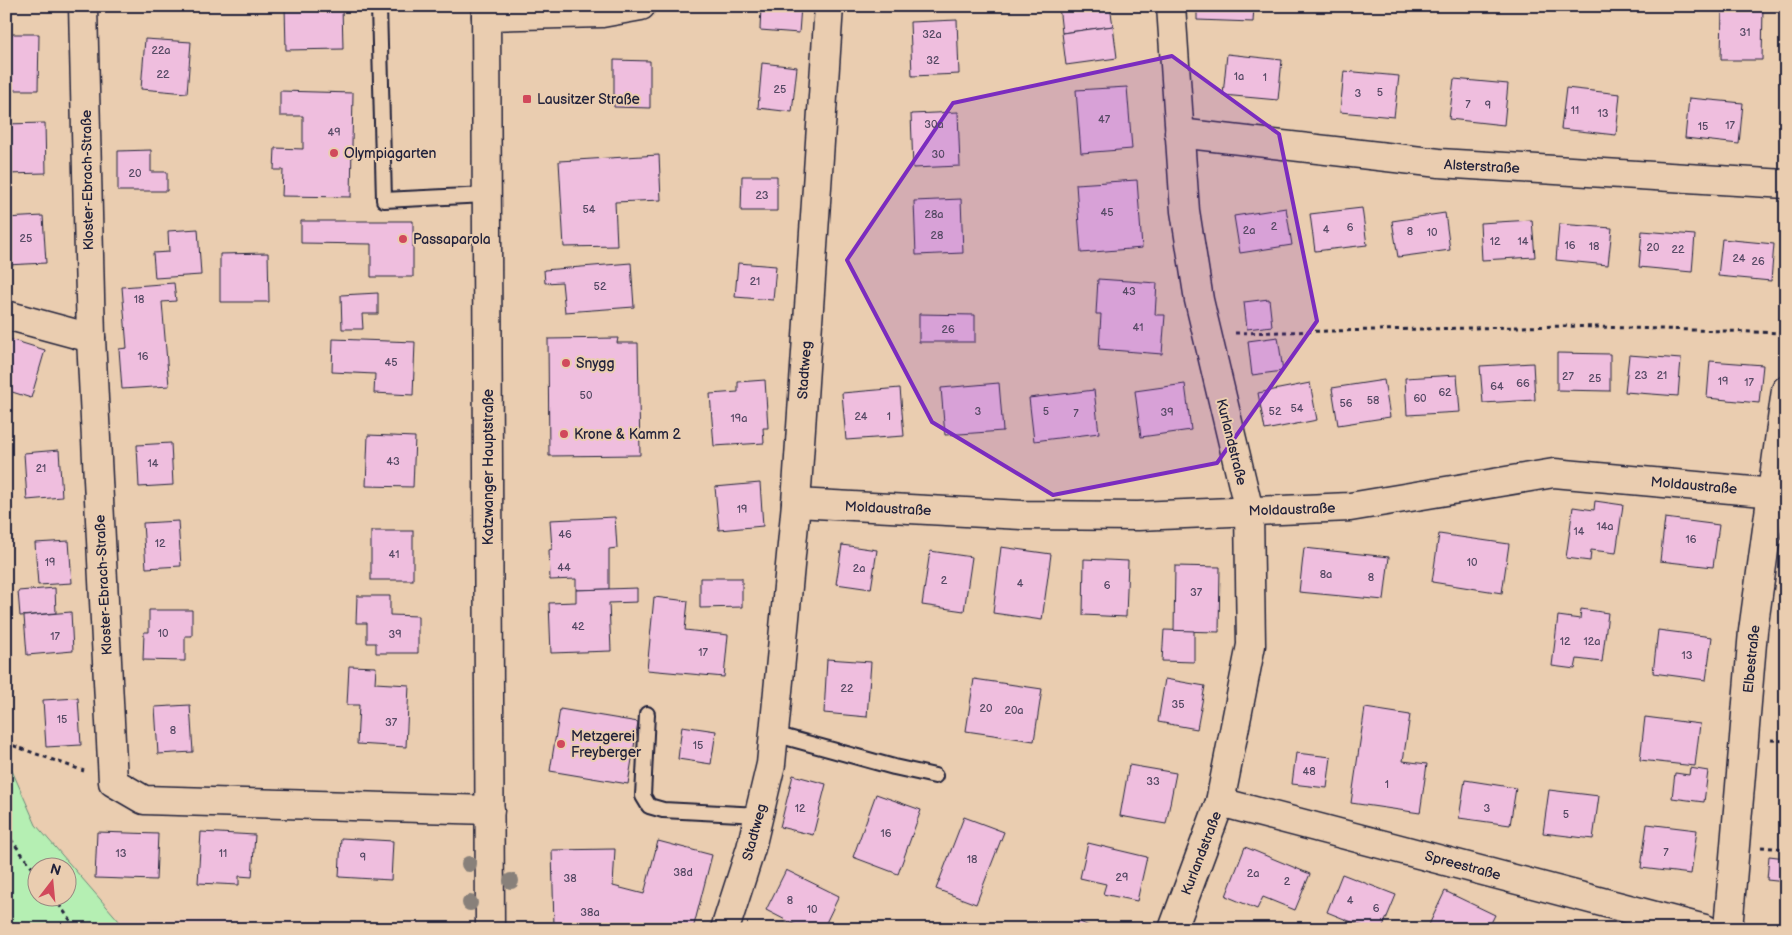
<svg xmlns="http://www.w3.org/2000/svg" width="1792" height="935" font-family="'Balsamiq Sans',sans-serif">
<rect width="100%" height="100%" fill="#eacdb0"/>
<filter id="ink" filterUnits="userSpaceOnUse"><feTurbulence type="fractalNoise" baseFrequency=".02" numOctaves="2"/><feDisplacementMap in="SourceGraphic" scale="10" xChannelSelector="R" yChannelSelector="G"/><feConvolveMatrix kernelMatrix="1 2 1 2 8 2 1 2 1" color-interpolation-filters="sRGB"/></filter>
<g filter="url(#ink)">
<path fill="#ecc8be" d="M117,919L486,924L497,929H126Z"/>
<path fill="#b5efb3" stroke="#6c8877" fill-rule="evenodd" d="M6,757L36,825L126,929H6ZM38,868H68V898H38Z"/>
<g fill="#efbede" stroke="#22223b">
<path d="M285,6H342L343,49L286,50Z"/>
<path d="M761,6H801L799,33L760,30Z"/>
<path d="M1059,6H1110L1113,26L1062,33Z"/>
<path d="M1197,6H1254L1253,22L1197,20Z"/>
<path d="M1722,6H1763L1762,60H1721Z"/>
<path d="M957,20L959,74L912,76L910,22Z"/>
<path d="M1113,26L1117,58L1066,65L1062,33Z"/>
<path d="M6,34H39L38,90H6Z"/>
<path d="M145,39L191,42L187,93L141,89Z"/>
<path d="M1227,54L1282,60L1278,100L1223,95Z"/>
<path d="M614,60L650,61V108L614,107Z"/>
<path d="M762,63L797,67L792,112L758,108Z"/>
<path d="M1344,71L1399,76L1394,117L1340,112Z"/>
<path d="M1454,79L1508,84L1504,125L1449,119Z"/>
<path d="M1127,87L1132,149L1081,153L1076,90Z"/>
<path d="M1566,88L1620,94L1616,135L1561,129Z"/>
<path d="M280,91L353,93L351,197L282,196L283,170H274L275,148L303,149V116H280Z"/>
<path d="M1689,98L1743,103L1739,144L1685,138Z"/>
<path d="M958,112L960,166L913,168L911,114Z"/>
<path d="M45,123L46,173L6,174V124Z"/>
<path d="M151,150V172H167V191H118V151Z"/>
<path d="M659,155L661,200L615,202L617,246L564,247L559,161Z"/>
<path d="M742,176H777V211H741Z"/>
<path d="M1137,180L1142,248L1081,253L1076,184Z"/>
<path d="M961,199L963,253L916,255L914,201Z"/>
<path d="M1286,208L1292,245L1240,253L1234,216Z"/>
<path d="M1362,208L1367,245L1315,251L1310,214Z"/>
<path d="M1445,213L1450,250L1398,257L1392,221Z"/>
<path d="M43,216L46,263L6,265V218Z"/>
<path d="M1532,220L1535,257L1482,260L1480,223Z"/>
<path d="M301,221H413V277H371V244L301,243Z"/>
<path d="M1559,224L1612,228L1608,265L1556,260Z"/>
<path d="M198,229L201,275L155,278L153,253L169,252L168,231Z"/>
<path d="M1642,231L1695,235L1692,272L1639,267Z"/>
<path d="M1722,239L1774,244L1771,281L1718,276Z"/>
<path d="M268,253L269,302H220V254Z"/>
<path d="M631,263L634,307L565,312L562,282L545,283L544,270Z"/>
<path d="M738,263L776,266L773,300L735,297Z"/>
<path d="M1098,279L1157,283L1155,315H1165L1162,354L1099,349L1101,314H1096Z"/>
<path d="M174,283L176,301L162,302L169,386L122,389L119,349L127,348L122,287Z"/>
<path d="M378,293V314H362L363,329H342L341,295Z"/>
<path d="M1269,299L1272,326L1247,329L1244,302Z"/>
<path d="M919,314L975,315V342H919Z"/>
<path d="M1278,337L1283,371L1252,375L1248,341Z"/>
<path d="M6,338L45,350L31,398L6,390Z"/>
<path d="M618,338L617,343H638L640,455L549,456L548,339Z"/>
<path d="M333,339L415,342L413,395L374,393L375,374L332,372Z"/>
<path d="M1557,353L1610,354V391L1557,390Z"/>
<path d="M1629,355L1681,359L1678,396L1625,392Z"/>
<path d="M1710,361L1763,365L1759,403L1707,398Z"/>
<path d="M1533,363L1535,400L1483,403L1480,366Z"/>
<path d="M1457,375L1460,412L1407,415L1405,378Z"/>
<path d="M765,380L768,428H763L764,443L714,446L710,394L738,392V382Z"/>
<path d="M1384,380L1390,417L1338,425L1332,388Z"/>
<path d="M999,383L1003,431L945,435L941,388Z"/>
<path d="M1310,383L1317,420L1265,430L1258,393Z"/>
<path d="M1185,384L1191,430L1141,437L1135,391Z"/>
<path d="M900,388L904,436L846,440L842,393Z"/>
<path d="M1094,390L1099,433L1034,441L1029,398Z"/>
<path d="M368,435L415,437L413,487L366,486Z"/>
<path d="M171,443L173,485L139,487L137,445Z"/>
<path d="M59,450L62,497L27,500L24,453Z"/>
<path d="M760,483L763,526L719,530L715,487Z"/>
<path d="M1595,501L1623,505L1616,553L1591,550L1590,561L1566,558L1573,507L1594,510Z"/>
<path d="M615,517L617,548L609,549V589L576,590V579L550,580L549,550L552,549L550,520Z"/>
<path d="M1665,518L1719,525L1713,567L1660,561Z"/>
<path d="M178,521L181,566L146,568L143,523Z"/>
<rect x="371" y="531" width="42" height="49"/>
<path d="M1439,534L1509,544L1502,593L1432,582Z"/>
<path d="M69,541L72,583L38,585L35,543Z"/>
<path d="M842,545L877,550L871,589L836,584Z"/>
<path d="M1001,547L1051,554L1042,620L993,613Z"/>
<path d="M1304,548L1389,557L1384,600L1299,592Z"/>
<path d="M930,551L972,557L964,611L922,605Z"/>
<path d="M1084,559L1128,561L1126,617L1083,615Z"/>
<path d="M1175,566L1220,567L1219,632L1174,631Z"/>
<path d="M700,578H742V607L700,608Z"/>
<path d="M55,588L56,613L20,616L18,591Z"/>
<path d="M637,588V602L609,603L611,651L551,653L549,603L576,602V590Z"/>
<path d="M357,596H390V615L418,616V653H376V643H367V623H356Z"/>
<path d="M654,597L688,601L685,630L728,635L724,677L647,670Z"/>
<path d="M1581,609L1608,613L1602,662L1577,659L1575,669L1552,666L1558,616L1580,619Z"/>
<path d="M149,610H192V636H185V661L143,660L144,632H149Z"/>
<path d="M71,612L73,651L27,655L24,616Z"/>
<path d="M1164,630L1194,631V662L1162,661Z"/>
<path d="M1658,630L1712,637L1706,680L1653,673Z"/>
<path d="M827,659L871,662L867,717L824,713Z"/>
<path d="M349,666L376,667L375,683L409,685L406,747L357,744L359,705H347Z"/>
<path d="M974,679L1042,689L1034,741L966,731Z"/>
<path d="M1165,679L1205,686L1197,729L1158,722Z"/>
<path d="M78,698L81,745L46,747L43,700Z"/>
<path d="M190,705L193,752L158,754L155,707Z"/>
<path d="M1365,708L1410,715L1403,761L1427,764L1420,813L1351,803Z"/>
<path d="M560,709L638,722L628,784L550,771Z"/>
<path d="M1645,717L1700,724L1695,766L1640,760Z"/>
<path d="M682,726L716,731L711,764L678,759Z"/>
<path d="M1296,753L1331,757L1327,788L1292,784Z"/>
<path d="M1129,765L1176,773L1166,824L1120,816Z"/>
<path d="M1690,768L1708,771L1704,802L1672,798L1675,773L1689,775Z"/>
<path d="M793,775L826,784L813,835L780,827Z"/>
<path d="M1465,780L1516,788L1510,825L1459,818Z"/>
<path d="M1549,790L1599,796L1593,839L1543,833Z"/>
<path d="M876,794L921,810L898,874L853,857Z"/>
<path d="M964,817L1004,832L976,904L936,889Z"/>
<path d="M1647,824L1697,830L1691,874L1641,868Z"/>
<path d="M97,832L158,834L156,880L95,878Z"/>
<path d="M201,832L255,835L252,877L239,876V885L198,883Z"/>
<path d="M341,838L393,841L391,880L339,877Z"/>
<path d="M658,841L712,855L693,929H566L554,926L552,850L615,849L613,886L644,894Z"/>
<path d="M1088,843L1147,857L1137,901L1103,894L1106,884L1080,878Z"/>
<path d="M1245,847L1310,874L1295,910L1263,897L1257,909L1226,896Z"/>
<path d="M1769,856L1786,858V882L1767,880Z"/>
<path d="M786,870L839,896L823,929H803L766,910Z"/>
<path d="M1342,874L1396,895L1382,929H1369L1327,912Z"/>
<path d="M1445,891L1495,915L1488,929H1427Z"/>
<path d="M1078,921L1095,929H1074Z"/>
<path d="M1529,923L1544,929H1527Z"/>
</g>
<g fill="none" stroke-linecap="round" stroke-linejoin="round">
<defs>
<g id="service">
<path d="M379,6L384,200L486,195"/>
<path d="M647,714L643,796L649,806L663,810L759,815"/>
<path d="M774,734L894,767L935,776"/>
</g>
<g id="minor">
<path d="M83,6L91,338L113,782L144,800L490,810"/>
<path d="M1171,6L1185,211L1199,300L1249,511L1251,645L1220,802L1173,929"/>
<path d="M486,16L602,13L641,6"/>
<path d="M1179,133L1439,163L1786,184"/>
<path d="M6,315L91,338"/>
<path d="M796,503L1022,515L1138,516L1350,507L1554,473L1786,494"/>
<path d="M1220,802L1705,929"/>
<path d="M725,929L751,848L771,764L796,503L829,6"/>
<path d="M1728,929L1753,631L1786,390"/>
</g>
<path id="secondary" d="M486,6L490,929"/>
</defs>
<use href="#service" stroke="#22223b" stroke-width="18"/>
<use href="#minor" stroke="#22223b" stroke-width="31"/>
<use href="#secondary" stroke="#22223b" stroke-width="31"/>
<g stroke="#22223b" stroke-width="3" stroke-dasharray="4 4" stroke-linecap="butt">
<path d="M1235,333L1566,326L1786,333"/>
<path d="M1771,740L1786,741"/>
<path d="M6,743L84,771"/>
<path d="M6,833L38,875"/>
<path d="M1761,847L1786,849"/>
<path d="M54,898L77,929"/>
</g>
<use href="#service" stroke="#eacdb0" stroke-width="14"/>
<use href="#minor" stroke="#eacdb0" stroke-width="28"/>
<use href="#secondary" stroke="#eacdb0" stroke-width="28"/>
</g>
<g fill="#88807a">
<circle cx="469" cy="864" r="8"/>
<circle cx="511" cy="881" r="8"/>
<circle cx="470" cy="903" r="8"/>
</g>
</g>
<path fill="#7b2cbf" fill-opacity="0.2" stroke="#7b2cbf" stroke-width="4" stroke-linejoin="round" d="M1172,56L1279,134L1317,321L1217,463L1053,495L932,422L847,260L953,103Z"/>
<g fill="#d1495b" stroke="#eacdb0" stroke-width="2">
<rect x="522" y="94" width="10" height="10" rx="2.5"/>
<circle cx="334" cy="153" r="5"/>
<circle cx="403" cy="239" r="5"/>
<circle cx="566" cy="363" r="5"/>
<circle cx="564" cy="434" r="5"/>
<circle cx="561" cy="744" r="5"/>
</g>
<g text-anchor="middle" stroke-width="4" stroke-linejoin="round" paint-order="stroke">
<g font-size="11" fill="#554964">
<text x="1745" y="36">31</text>
<text x="932" y="38">32a</text>
<text x="161" y="54">22a</text>
<text x="933" y="64">32</text>
<text x="163" y="78">22</text>
<text x="1239" y="80">1a</text>
<text x="1265" y="81">1</text>
<text x="780" y="93">25</text>
<text x="1380" y="96">5</text>
<text x="1358" y="97">3</text>
<text x="1468" y="108">7</text>
<text x="1488" y="109">9</text>
<text x="1575" y="114">11</text>
<text x="1603" y="117">13</text>
<text x="1104" y="123">47</text>
<text x="934" y="128">30a</text>
<text x="1730" y="129">17</text>
<text x="1703" y="130">15</text>
<text x="334" y="136">49</text>
<text x="938" y="158">30</text>
<text x="135" y="177">20</text>
<text x="762" y="199">23</text>
<text x="589" y="213">54</text>
<text x="1107" y="216">45</text>
<text x="934" y="218">28a</text>
<text x="1274" y="230">2</text>
<text x="1350" y="231">6</text>
<text x="1326" y="233">4</text>
<text x="1249" y="234">2a</text>
<text x="1410" y="235">8</text>
<text x="1432" y="236">10</text>
<text x="937" y="239">28</text>
<text x="26" y="242">25</text>
<text x="1495" y="245">12</text>
<text x="1523" y="245">14</text>
<text x="1570" y="249">16</text>
<text x="1594" y="250">18</text>
<text x="1653" y="251">20</text>
<text x="1678" y="253">22</text>
<text x="1739" y="262">24</text>
<text x="1758" y="265">26</text>
<text x="755" y="285">21</text>
<text x="600" y="290">52</text>
<text x="1129" y="295">43</text>
<text x="139" y="303">18</text>
<text x="1138" y="331">41</text>
<text x="948" y="333">26</text>
<text x="143" y="360">16</text>
<text x="391" y="366">45</text>
<text x="1641" y="379">23</text>
<text x="1662" y="379">21</text>
<text x="1568" y="380">27</text>
<text x="1595" y="382">25</text>
<text x="1723" y="385">19</text>
<text x="1749" y="386">17</text>
<text x="1523" y="387">66</text>
<text x="1497" y="390">64</text>
<text x="1445" y="396">62</text>
<text x="586" y="399">50</text>
<text x="1420" y="402">60</text>
<text x="1373" y="404">58</text>
<text x="1346" y="407">56</text>
<text x="1297" y="412">54</text>
<text x="978" y="415">3</text>
<text x="1046" y="415">5</text>
<text x="1275" y="415">52</text>
<text x="1167" y="416">39</text>
<text x="1076" y="417">7</text>
<text x="861" y="420">24</text>
<text x="889" y="420">1</text>
<text x="739" y="422">19a</text>
<text x="393" y="465">43</text>
<text x="153" y="467">14</text>
<text x="41" y="472">21</text>
<text x="742" y="513">19</text>
<text x="1605" y="530">14a</text>
<text x="1579" y="535">14</text>
<text x="565" y="538">46</text>
<text x="1691" y="543">16</text>
<text x="160" y="547">12</text>
<text x="394" y="558">41</text>
<text x="50" y="566">19</text>
<text x="1472" y="566">10</text>
<text x="564" y="571">44</text>
<text x="859" y="572">2a</text>
<text x="1326" y="578">8a</text>
<text x="1371" y="581">8</text>
<text x="944" y="584">2</text>
<text x="1020" y="587">4</text>
<text x="1107" y="589">6</text>
<text x="1196" y="596">37</text>
<text x="578" y="630">42</text>
<text x="163" y="637">10</text>
<text x="395" y="638">39</text>
<text x="55" y="640">17</text>
<text x="1565" y="645">12</text>
<text x="1592" y="645">12a</text>
<text x="703" y="656">17</text>
<text x="1687" y="659">13</text>
<text x="847" y="692">22</text>
<text x="1178" y="708">35</text>
<text x="986" y="712">20</text>
<text x="1014" y="714">20a</text>
<text x="62" y="723">15</text>
<text x="391" y="726">37</text>
<text x="173" y="734">8</text>
<text x="698" y="749">15</text>
<text x="1309" y="775">48</text>
<text x="1153" y="785">33</text>
<text x="1387" y="788">1</text>
<text x="800" y="812">12</text>
<text x="1487" y="812">3</text>
<text x="1566" y="818">5</text>
<text x="886" y="837">16</text>
<text x="1666" y="856">7</text>
<text x="121" y="857">13</text>
<text x="223" y="857">11</text>
<text x="363" y="861">9</text>
<text x="972" y="863">18</text>
<text x="683" y="876">38d</text>
<text x="1253" y="877">2a</text>
<text x="1122" y="881">29</text>
<text x="570" y="882">38</text>
<text x="1287" y="885">2</text>
<text x="790" y="904">8</text>
<text x="1350" y="904">4</text>
<text x="1376" y="912">6</text>
<text x="812" y="913">10</text>
<text x="590" y="916">38a</text>
</g>
<g font-size="14" fill="#22223b" stroke="#eacdb0" text-anchor="start">
<text x="537" y="104">Lausitzer Straße</text>
<text x="344" y="158">Olympiagarten</text>
<text x="413" y="244">Passaparola</text>
<text x="576" y="368">Snygg</text>
<text x="574" y="439">Krone &amp; Kamm 2</text>
<text x="571" y="741">Metzgerei<tspan x="571" dy="16">Freyberger</tspan></text>
</g>
<g font-size="14" fill="#22223b" stroke="#eacdb0">
<text transform="translate(1482 166) rotate(3)" y="5">Alsterstraße</text>
<text transform="translate(87 180) rotate(-91)" y="5">Kloster-Ebrach-Straße</text>
<text transform="translate(804 370) rotate(-86)" y="5">Stadtweg</text>
<text transform="translate(1232 442) rotate(76)" y="5">Kurlandstraße</text>
<text transform="translate(488 467) rotate(-90)" y="5">Katzwanger Hauptstraße</text>
<text transform="translate(1694 485) rotate(5)" y="5">Moldaustraße</text>
<text transform="translate(888 508) rotate(3)" y="5">Moldaustraße</text>
<text transform="translate(1292 509) rotate(-2)" y="5">Moldaustraße</text>
<text transform="translate(103 585) rotate(-93)" y="5">Kloster-Ebrach-Straße</text>
<text transform="translate(1751 659) rotate(-84)" y="5">Elbestraße</text>
<text transform="translate(754 832) rotate(-75)" y="5">Stadtweg</text>
<text transform="translate(1201 853) rotate(-69)" y="5">Kurlandstraße</text>
<text transform="translate(1463 865) rotate(15)" y="5">Spreestraße</text>
</g>
</g>
<rect width="1792" height="935" fill="none" stroke="#eacdb0" stroke-width="25"/>
<rect x="12" y="12" width="1767" height="910" fill="none" stroke="#22223b" stroke-width="2" filter="url(#ink)"/>
<g transform="translate(52 882) rotate(16)"><circle r="24" fill="#eacdb0" stroke="#9a8981"/>
<path d="M0-4L9 19L0 12L-9 19Z" fill="#d1495b"/>
<text y="-8" font-size="14" font-weight="bold" text-anchor="middle" fill="#22223b">N</text>
</g>
</svg>
